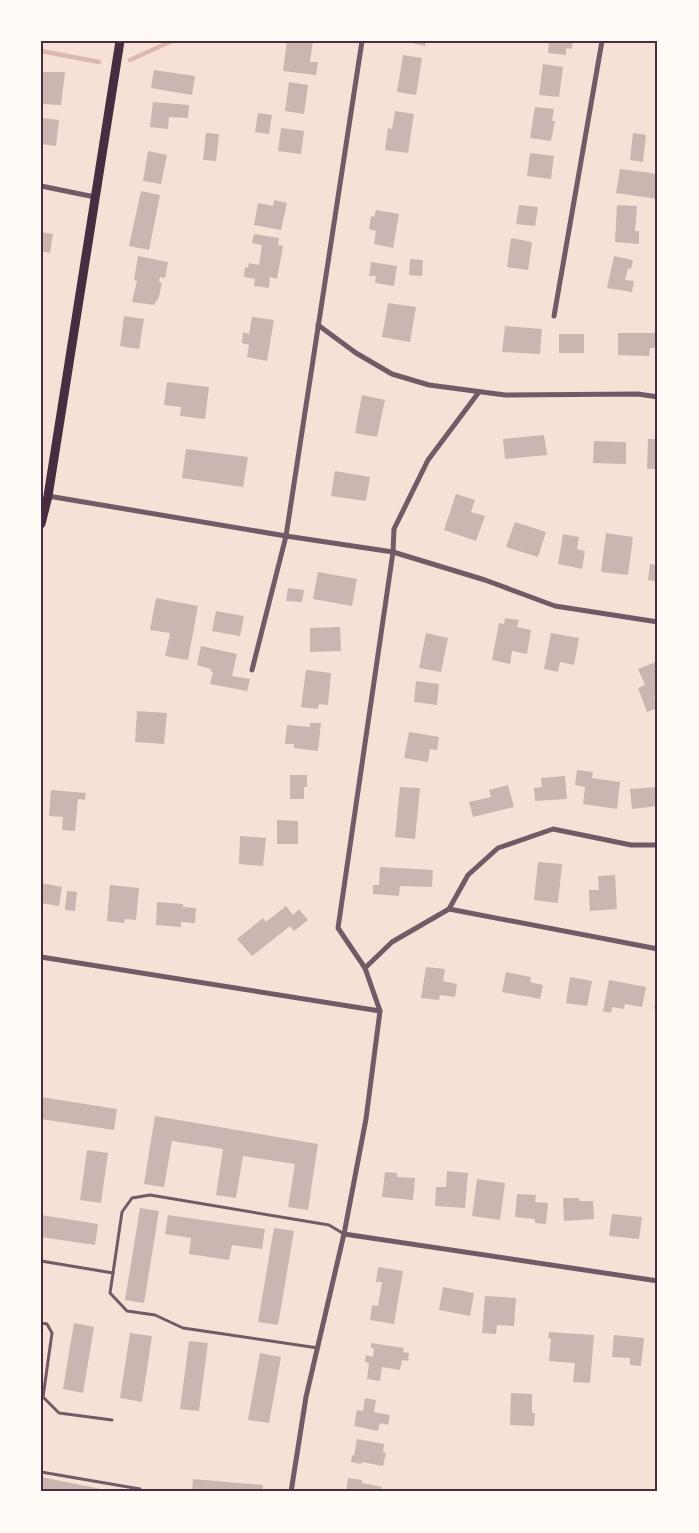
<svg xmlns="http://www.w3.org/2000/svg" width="699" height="1533" font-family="'Source Sans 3',sans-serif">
<rect width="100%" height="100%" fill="#f7e1d7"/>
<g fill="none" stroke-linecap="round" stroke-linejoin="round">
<g stroke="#dcb8b0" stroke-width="4.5">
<path d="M41,51L99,62"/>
<path d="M130,60L172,41"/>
</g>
</g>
<g fill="#ccb4b1">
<path d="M287,41H313L310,62H318L316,75L283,71Z"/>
<path d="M403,41H426L425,46Z"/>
<path d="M549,41H573L572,49L566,48V55L548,53Z"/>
<path d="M403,55L422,58L416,95L397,92Z"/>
<path d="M543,64L563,67L559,97L539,95Z"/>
<path d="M154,70L195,76L192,95L151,88Z"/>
<path d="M41,72H65L61,105L41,104Z"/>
<path d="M289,82L308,85L304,114L285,111Z"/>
<path d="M153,102L189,105L188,118L169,117L168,129L150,127Z"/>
<path d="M535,107L554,109L552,121H555L551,141L530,138Z"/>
<path d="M395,111L414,114L408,153L385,150L388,128L392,129Z"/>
<path d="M258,113L272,115L269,134L255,132Z"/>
<path d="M41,118L59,120L56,146L41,144Z"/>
<path d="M281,128L304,131L301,154L278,151Z"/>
<path d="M206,133L219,134L216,161L203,160Z"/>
<path d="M633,133L646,135L643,162L630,160Z"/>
<path d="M148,151L167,155L161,184L143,181Z"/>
<path d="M530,153L554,156L551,179L527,176Z"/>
<path d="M620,169L658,174V199L616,193Z"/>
<path d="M141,191L160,195L149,250L129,246Z"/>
<path d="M274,200L287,203L281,230L254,225L258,203L273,206Z"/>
<path d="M519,205L538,207L535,226L516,224Z"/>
<path d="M617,205L637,206L635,231H639V244L615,242Z"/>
<path d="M376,210L399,214L393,248L374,244L376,231L369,229L371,216L374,217Z"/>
<path d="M41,232L53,234L50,253L41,251Z"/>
<path d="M254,234L279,238L278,245L283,246L277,279L270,277L269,288L254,286L255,279L244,277L245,267L248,268L249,263L259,265L262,245L252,243Z"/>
<path d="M511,238L532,242L528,270L507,267Z"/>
<path d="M138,256L168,262L165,278L160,277L159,282L162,283L159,297L154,305L132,302L137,281L134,280Z"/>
<path d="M614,256L633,260L631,269L628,268L625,280L634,281L632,292L607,288Z"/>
<path d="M410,259L423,260L422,276L409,275Z"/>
<path d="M371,262L397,266L394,286L375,283L376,276H369Z"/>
<path d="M388,303L416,307L410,342L382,337Z"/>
<path d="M124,316L144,319L139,349L120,346Z"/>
<path d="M252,317L274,320L267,361L247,357L249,345L242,343L243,332L249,334Z"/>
<path d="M505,326L542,329L540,354L502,352Z"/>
<path d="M618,333H658L657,348H650L649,356L618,355Z"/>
<rect x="559" y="334" width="25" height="19"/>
<path d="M167,382L209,387L205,419L180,416L181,407L164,405Z"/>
<path d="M362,395L385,400L377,437L355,433Z"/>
<path d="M544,435L547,455L505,459L503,439Z"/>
<path d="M648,439H658L657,469H647Z"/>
<path d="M594,441L626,442V464L593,463Z"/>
<path d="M186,449L248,457L243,487L182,478Z"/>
<path d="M335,471L370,477L366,501L331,496Z"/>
<path d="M456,494L475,500L471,512L485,516L476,541L444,530Z"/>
<path d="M515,522L546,532L538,557L506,547Z"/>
<path d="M606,533L633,537L628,575L601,572Z"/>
<path d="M563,534L579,537L577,549L585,551L582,569L558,564Z"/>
<path d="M650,564L658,565V582L648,580Z"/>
<path d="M318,572L357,579L352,606L313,599Z"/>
<path d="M288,588L304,590L302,602L286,601Z"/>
<path d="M156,598L198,606L188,660L165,656L170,633L150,630Z"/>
<path d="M216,611L244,616L240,636L212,631Z"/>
<path d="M505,618L519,620L517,627L531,630L527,654L512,651L510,664L492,660L499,623L504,624Z"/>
<path d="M340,627L341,651L310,652V628Z"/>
<path d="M426,633L448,638L441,672L419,668Z"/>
<path d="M551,633L579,638L574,665L560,662L558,672L544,669Z"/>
<path d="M201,646L237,654L232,676L250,679L247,691L210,684L213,672L210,671L211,669L197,665Z"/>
<path d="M658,661V695L654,696L658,708L647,712L638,688L645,685L638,669Z"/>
<path d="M306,670L331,673L328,705L319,704L318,709L301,707Z"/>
<path d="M416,681L439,684L437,705L414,702Z"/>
<path d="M137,711L167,713L164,744L135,742Z"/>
<path d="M310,723H321L318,751L294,748V744H285L287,725L310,727Z"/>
<path d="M409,732L439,737L437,750L430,749L428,762L404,758Z"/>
<path d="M577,770L593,772L592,778L620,782L617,809L583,804L585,787L575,785Z"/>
<path d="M290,775H307V787H304V799H290Z"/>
<path d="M565,776L567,799L535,801L534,788L542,787L541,778Z"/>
<path d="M508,785L514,807L473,817L469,802L491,797L489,790Z"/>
<path d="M400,787L420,788L415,839L395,837Z"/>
<path d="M658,787V806L632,809L630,789Z"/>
<path d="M51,790L86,793L85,800L78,799L75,831L62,830L63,817L49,816Z"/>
<path d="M277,820L298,821V844H277Z"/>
<path d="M240,836L266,838L263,866L239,864Z"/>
<path d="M538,862L562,864L558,903L534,900Z"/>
<path d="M380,867L433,870L432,887L400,886L399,896L373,894V885H379Z"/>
<path d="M615,875L617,909L590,911L589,890H599L598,876Z"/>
<path d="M41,883L62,887L59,906L41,903Z"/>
<path d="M110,885L139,888L136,920L125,919L124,923L107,921Z"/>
<path d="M67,891L77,892L75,911L65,910Z"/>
<path d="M157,902L183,904V907L196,908L195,923L181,922V927L156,925Z"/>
<path d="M286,906L293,915L299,909L308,920L294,931L290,926L252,956L237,939L263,918L266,922Z"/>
<path d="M426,967L445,969L443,981L457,984L455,997L440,995L439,1000L421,998Z"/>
<path d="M506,972L531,977L530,982L543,985L540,999L502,992Z"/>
<path d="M570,977L592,981L587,1006L566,1003Z"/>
<path d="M609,980L646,987L642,1007L625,1004L624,1009L612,1007L611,1013L603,1011Z"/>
<path d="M657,995H658V1009H654Z"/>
<path d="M41,1097L117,1109L114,1130L41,1119Z"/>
<path d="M155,1116L318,1144L308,1210L288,1207L295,1164L243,1156L236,1198L216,1195L223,1149L172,1141L164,1187L144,1184Z"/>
<path d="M87,1150L108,1153L101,1203L80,1200Z"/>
<path d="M447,1171L468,1173L465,1208L435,1206L436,1187H446Z"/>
<path d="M385,1172L397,1173V1177L415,1178L413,1200L382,1197Z"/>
<path d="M477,1179L505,1183L500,1220L472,1216Z"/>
<path d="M517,1194L536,1195L535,1202L548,1203L546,1224L535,1223V1219L515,1217Z"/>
<path d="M563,1198H579V1201H593L594,1219L564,1221Z"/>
<path d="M140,1208L159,1211L144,1303L125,1300Z"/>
<path d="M612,1214L642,1217L639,1239L609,1236Z"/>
<path d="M41,1215L98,1224L95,1245L41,1237Z"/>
<path d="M168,1215L265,1229L262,1249L232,1245L229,1260L189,1254L191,1238L165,1234Z"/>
<path d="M274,1228L294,1231L278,1325L258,1322Z"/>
<path d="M378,1267L403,1271L394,1324L370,1320L372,1305L378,1306L382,1282H376Z"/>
<path d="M443,1287L474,1293L470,1316L439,1310Z"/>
<path d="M485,1296L516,1298L514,1326L497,1325L496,1334L482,1333Z"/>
<path d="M74,1323L94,1327L83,1393L63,1389Z"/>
<path d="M549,1332L594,1335L590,1383L573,1382L575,1363L549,1361L551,1339L548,1338Z"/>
<path d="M130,1333L152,1336L142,1402L120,1398Z"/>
<path d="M614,1335L644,1338L641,1366L630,1365V1358L612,1357Z"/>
<path d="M189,1341L208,1343L199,1411L180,1409Z"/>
<path d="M371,1343L404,1348L403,1352L409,1353L408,1361L402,1360L400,1370L382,1367L380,1381L367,1379L369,1363L365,1362L366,1355L373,1357L374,1349L371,1348Z"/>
<path d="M260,1353L281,1357L269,1423L248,1420Z"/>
<path d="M511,1393L532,1394V1413H535L534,1426L510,1425Z"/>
<path d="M365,1398L376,1400L374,1412L390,1415L388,1425L380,1423L378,1431L354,1426L357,1410L363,1411Z"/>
<path d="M357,1439L384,1444L383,1452L386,1453L383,1466L362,1462L361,1464L351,1462L352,1455L354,1456Z"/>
<path d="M41,1477L111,1491V1492H41Z"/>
<path d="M348,1478L362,1480V1483L382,1487L381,1492H346Z"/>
<path d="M193,1479L263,1485L262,1492H192Z"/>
</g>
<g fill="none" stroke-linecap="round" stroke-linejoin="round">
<g stroke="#755966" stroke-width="3">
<path d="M41,1261L113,1273L122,1212L132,1198L150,1195L329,1225L344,1234"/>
<path d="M113,1273L110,1293L127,1311L155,1315L183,1328L318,1348"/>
<path d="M41,1323L47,1324L52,1333L43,1397L59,1413L112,1420"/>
<path d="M41,1472L140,1489V1492"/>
</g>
<g stroke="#755966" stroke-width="5">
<path d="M41,186L95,197"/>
<path d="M554,316L602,41"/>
<path d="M318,325L356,353L392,374L429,385L505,395L638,394L658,397"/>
<path d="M48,496L286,536L393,552L485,580L555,606L658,622"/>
<path d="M252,670L286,536L362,41"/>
<path d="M449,909L468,875L498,848L553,829L631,845H658"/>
<path d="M41,957L380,1011"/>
<path d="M365,968L392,942L449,909L658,949"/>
<path d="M344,1234L658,1281"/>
<path d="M291,1492L306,1397L344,1234L366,1119L380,1011L365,968L338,928L393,552L394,529L428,460L479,392"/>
</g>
<path stroke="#4a2c40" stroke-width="9" d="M41,524L48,496L120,41"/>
</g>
<rect width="699" height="1533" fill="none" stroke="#fffaf5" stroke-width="85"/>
<rect x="42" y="42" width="614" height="1448" fill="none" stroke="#4a2c40" stroke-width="2"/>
</svg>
